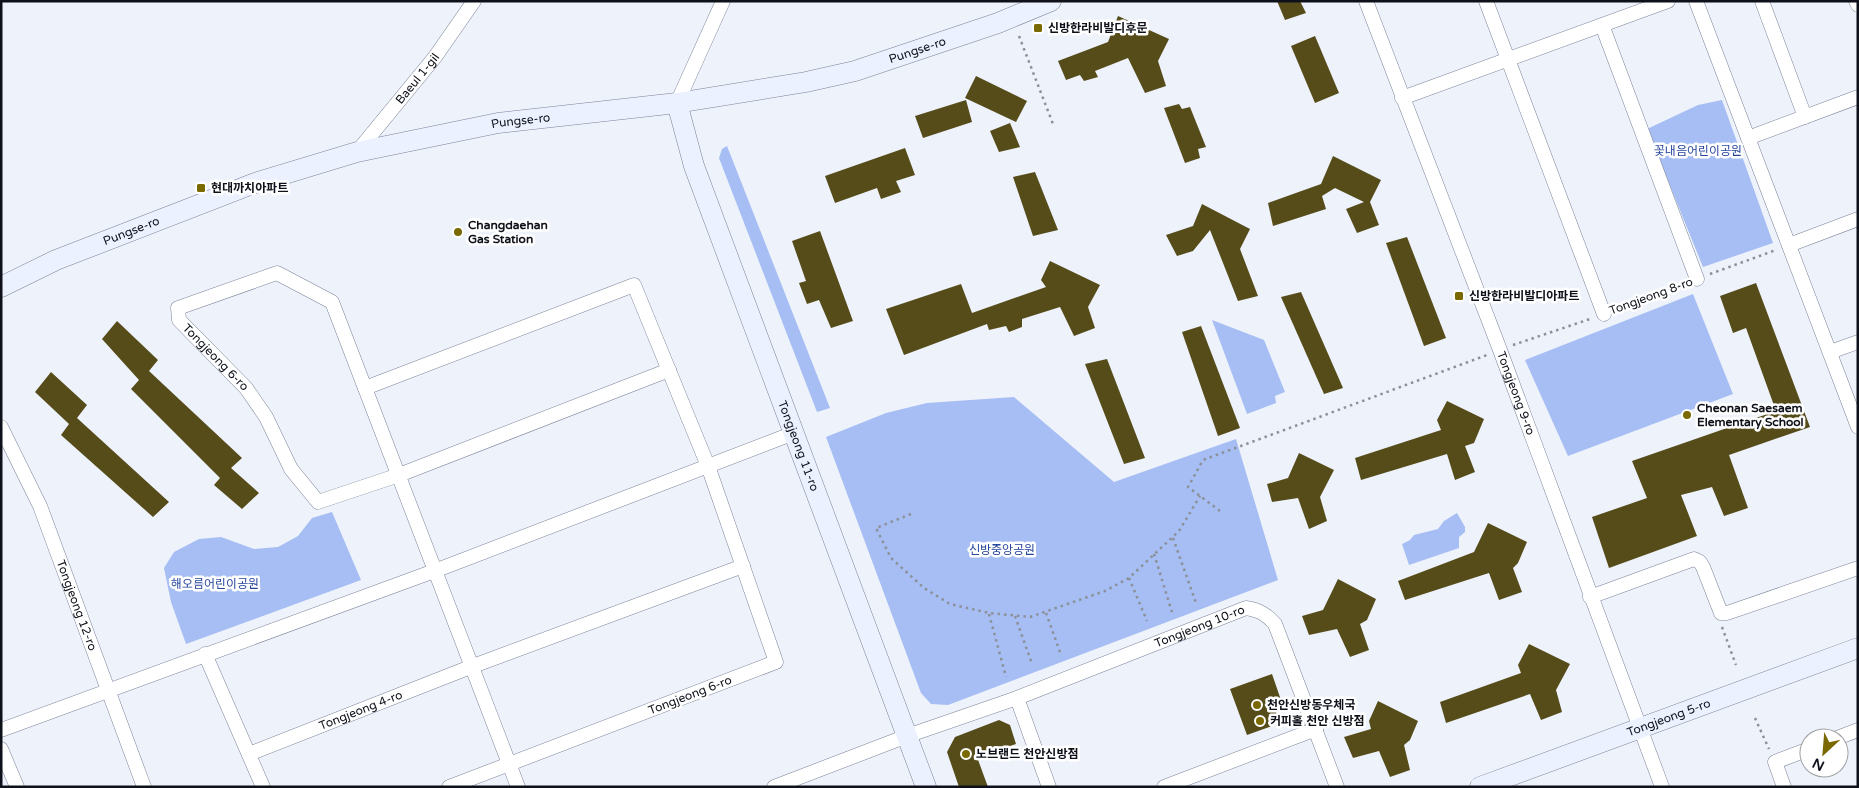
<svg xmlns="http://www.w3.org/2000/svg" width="1859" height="788" font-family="'Varela Round','Noto Sans KR',sans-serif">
<rect width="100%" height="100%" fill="#eef2fb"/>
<g fill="#a6bef3">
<path d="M1722,100L1773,243L1703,267L1647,129L1698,105Z"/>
<path d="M727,146L830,408L817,412L719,158L722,149Z"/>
<path d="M1693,294L1733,394L1568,456L1525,360Z"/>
<path d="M1212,320L1264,340L1285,392L1275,396L1276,403L1247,414Z"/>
<path d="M1014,397L1114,482L1236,439L1278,580L948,705L931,704L921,693L826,437L886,413L927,403Z"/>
<path d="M332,512L361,580L186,644L171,602L164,568L174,552L199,539L221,537L254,549L278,547L298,536L312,518Z"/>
<path d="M1457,513L1465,527V532L1459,537V548L1409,565L1402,544L1410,540L1414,535L1438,529L1444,521Z"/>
</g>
<g fill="#564c1a">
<path d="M1277,1H1300L1306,13L1285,20Z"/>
<path d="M1118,16L1169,39L1158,61L1166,86L1145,93L1128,58L1095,71L1098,77L1084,81L1080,75L1066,80L1058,61L1108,42Z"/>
<path d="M1315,36L1339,93L1315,103L1291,46Z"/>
<path d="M976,76L1027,101L1016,122L965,98Z"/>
<path d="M966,100L972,122L923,138L915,116Z"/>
<path d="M1179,104L1182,109L1190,107L1206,147L1198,149L1200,158L1185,163L1164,108Z"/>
<path d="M1010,123L1020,147L999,152L990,131Z"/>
<path d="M905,148L915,175L896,181L901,192L881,199L877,188L835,203L825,176Z"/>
<path d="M1333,156L1381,180L1370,202L1379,225L1357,233L1346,209L1364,202L1335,188L1322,196L1326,209L1273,226L1268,203L1321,184Z"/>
<path d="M1035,172L1058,230L1033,236L1013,177Z"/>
<path d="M1202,204L1250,229L1240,249L1258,296L1238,301L1210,230L1193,251L1177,256L1166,235L1193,226Z"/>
<path d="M820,231L853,321L831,328L819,300L807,304L799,283L806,281L792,241Z"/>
<path d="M1407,237L1446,338L1424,346L1386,243Z"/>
<path d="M1050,261L1100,285L1088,307L1095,328L1074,336L1060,307L1022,319V327L1009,332L1006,326L989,330L987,324L904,355L886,309L961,284L972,313L1046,287L1041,280Z"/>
<path d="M1756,283L1810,427L1729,455L1748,508L1724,516L1712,487L1681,495L1697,536L1609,568L1592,517L1647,498L1632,461L1776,411L1746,328L1733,333L1720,296Z"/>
<path d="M1301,292L1343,388L1324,394L1281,297Z"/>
<path d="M117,321L158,360L149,371L242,458L231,468L259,493L242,509L214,485L220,478L131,389L139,380L102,339Z"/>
<path d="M1201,326L1240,428L1218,436L1182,332Z"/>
<path d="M1107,359L1145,458L1124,464L1085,364Z"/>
<path d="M51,372L87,405L77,418L169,502L153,517L61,435L69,424L35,392Z"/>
<path d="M1447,401L1484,419L1474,443L1465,446L1475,472L1455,480L1447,454L1361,480L1355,458L1441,430L1437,420Z"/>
<path d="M1299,453L1334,470L1320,497L1327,521L1309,529L1298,498L1272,502L1267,484L1288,478Z"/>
<path d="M1488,523L1527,542L1518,563L1513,568L1522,592L1499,600L1489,573L1405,600L1398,581L1474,552Z"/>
<path d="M1338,579L1376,599L1367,620L1360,624L1369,650L1350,657L1337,629L1309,635L1302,616L1323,610Z"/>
<path d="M1529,644L1570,664L1556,690L1562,712L1541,720L1530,694L1446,723L1440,702L1521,673L1518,665Z"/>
<path d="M1272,674L1282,703L1274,706L1280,723L1247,735L1230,689Z"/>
<path d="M1378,701L1418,721L1410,740L1404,745L1410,770L1390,777L1379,751L1353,758L1344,737L1371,729L1369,721Z"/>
<path d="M999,720L1010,725L1016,744L977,757L988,787H959L947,752L955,737Z"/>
</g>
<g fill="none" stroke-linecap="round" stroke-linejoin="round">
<defs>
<g id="street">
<path id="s1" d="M1366,1L1500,350L1662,787"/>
<path d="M1486,1L1604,314"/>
<path d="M1696,1L1858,427"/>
<path d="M1762,1L1805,117"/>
<path d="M1856,1L1858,5"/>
<path d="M1602,25L1697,279"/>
<path d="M1402,98L1668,1"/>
<path d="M677,103L723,1"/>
<path d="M1748,138L1858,97"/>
<path id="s2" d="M357,152L435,57L474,1"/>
<path d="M1789,245L1858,219"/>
<path d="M1830,352L1858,342"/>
<path d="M365,388L634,285L708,466L776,662L449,787"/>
<path id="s3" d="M1,427L40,506L144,787"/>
<path d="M1590,597L1694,559L1700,562L1703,567L1721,613H1727L1858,568"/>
<path d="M205,654L263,787"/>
<path d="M1017,698L1049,787"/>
<path d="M1,730L437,570L794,433"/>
<path d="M1837,738L1858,730"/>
<path d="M1,749L17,787"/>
<path id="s4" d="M249,754L473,666L743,566"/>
<path id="s5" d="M518,787C456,625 395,463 332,302L277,273L178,308L179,320L246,388L266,417L291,469L318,502L399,475L669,370"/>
<path id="s6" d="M774,787L907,736L1017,698L1246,608C1259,610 1266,614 1275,624L1337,787"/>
<path d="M1164,787L1316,729"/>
<path d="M1784,787L1775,762L1809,749"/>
</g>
<g id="secondary">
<path id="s7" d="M677,103L694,166L926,787"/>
<path id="s8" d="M1,287L56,260L255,183L357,152L498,123L677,103L806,82L855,71L998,23L1051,1"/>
<path id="s9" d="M1480,787L1858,648"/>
</g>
</defs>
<use href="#street" stroke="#7b8498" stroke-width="15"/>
<use href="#secondary" stroke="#7b8498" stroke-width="21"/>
<g stroke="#8c9098" stroke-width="2.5" stroke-dasharray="2.5 4" stroke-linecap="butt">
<path d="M1019,36L1053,124"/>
<path d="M1710,274L1776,250"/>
<path d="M1617,309L1684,284"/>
<path d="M1513,345L1590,319"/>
<path d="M1220,511L1188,487L1203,460L1487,355"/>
<path d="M911,514L876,528L891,558L924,588L950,604L989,613L1030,617L1105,591L1129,578L1179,531L1200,496"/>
<path d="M1173,538L1196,603"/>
<path d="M1154,554L1172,612"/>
<path d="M1129,578L1147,621"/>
<path d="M1046,613L1060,652"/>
<path d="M989,614L1006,677"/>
<path d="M1015,616L1032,664"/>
<path d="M1722,627L1736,665"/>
<path d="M1755,718L1769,749"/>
</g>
<use href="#street" stroke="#fff" stroke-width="14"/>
<use href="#secondary" stroke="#ebf1ff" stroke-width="20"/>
</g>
<g fill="#7a6800" stroke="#fff" stroke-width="2">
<rect x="1033" y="23" width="10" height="10" rx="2.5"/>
<rect x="196" y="183" width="10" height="10" rx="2.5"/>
<circle cx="458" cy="232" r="5"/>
<rect x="1454" y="291" width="10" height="10" rx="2.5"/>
<circle cx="1687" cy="415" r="5"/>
<circle cx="1257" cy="705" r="5"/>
<circle cx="1260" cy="721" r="5"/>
<circle cx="966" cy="754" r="5"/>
</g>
<g text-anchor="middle" stroke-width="5" stroke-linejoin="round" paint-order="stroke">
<g font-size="12" font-weight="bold" fill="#0e1119" stroke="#fff" text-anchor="start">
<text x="1048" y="32">신방한라비발디후문</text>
<text x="211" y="192">현대까치아파트</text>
<text x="468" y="229">Changdaehan<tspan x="468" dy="14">Gas Station</tspan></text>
<text x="1469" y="300">신방한라비발디아파트</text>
<text x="1697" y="412">Cheonan Saesaem<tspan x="1697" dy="14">Elementary School</tspan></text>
<text x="1267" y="709">천안신방동우체국</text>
<text x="1270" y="725">커피홀 천안 신방점</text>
<text x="976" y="758">노브랜드 천안신방점</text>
</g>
<g font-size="12" fill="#0e1119" stroke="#fff">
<text dy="4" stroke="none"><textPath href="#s8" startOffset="952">Pungse-ro</textPath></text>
<text dy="4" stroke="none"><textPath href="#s2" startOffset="95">Baeul 1-gil</textPath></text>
<text dy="4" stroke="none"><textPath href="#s8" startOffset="548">Pungse-ro</textPath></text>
<text dy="4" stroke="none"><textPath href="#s8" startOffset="142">Pungse-ro</textPath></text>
<text transform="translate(1651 296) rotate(-20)" y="4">Tongjeong 8-ro</text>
<text dy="4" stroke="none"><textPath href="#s5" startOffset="751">Tongjeong 6-ro</textPath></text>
<text dy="4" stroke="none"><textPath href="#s1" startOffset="420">Tongjeong 9-ro</textPath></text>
<text dy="4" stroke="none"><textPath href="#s7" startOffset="364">Tongjeong 11-ro</textPath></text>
<text dy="4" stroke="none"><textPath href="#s3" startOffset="194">Tongjeong 12-ro</textPath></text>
<text dy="4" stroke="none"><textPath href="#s6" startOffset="455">Tongjeong 10-ro</textPath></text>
<text transform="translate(690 695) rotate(-21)" y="4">Tongjeong 6-ro</text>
<text dy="4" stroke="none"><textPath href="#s4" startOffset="120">Tongjeong 4-ro</textPath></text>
<text dy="4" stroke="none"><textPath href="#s9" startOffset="201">Tongjeong 5-ro</textPath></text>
</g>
<g font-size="12" fill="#28469d" stroke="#fff">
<text x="1698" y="155">꽃내음어린이공원</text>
<text x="1002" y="554">신방중앙공원</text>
<text x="215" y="588">해오름어린이공원</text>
</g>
</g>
<rect width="1859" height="788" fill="none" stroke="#0e1119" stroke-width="5"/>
<g transform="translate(1824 753) rotate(206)"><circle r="24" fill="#ffffff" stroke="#9fa0a3"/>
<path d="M0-4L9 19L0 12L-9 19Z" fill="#7a6800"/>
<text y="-8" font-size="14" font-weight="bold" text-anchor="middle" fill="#0e1119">N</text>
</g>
</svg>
